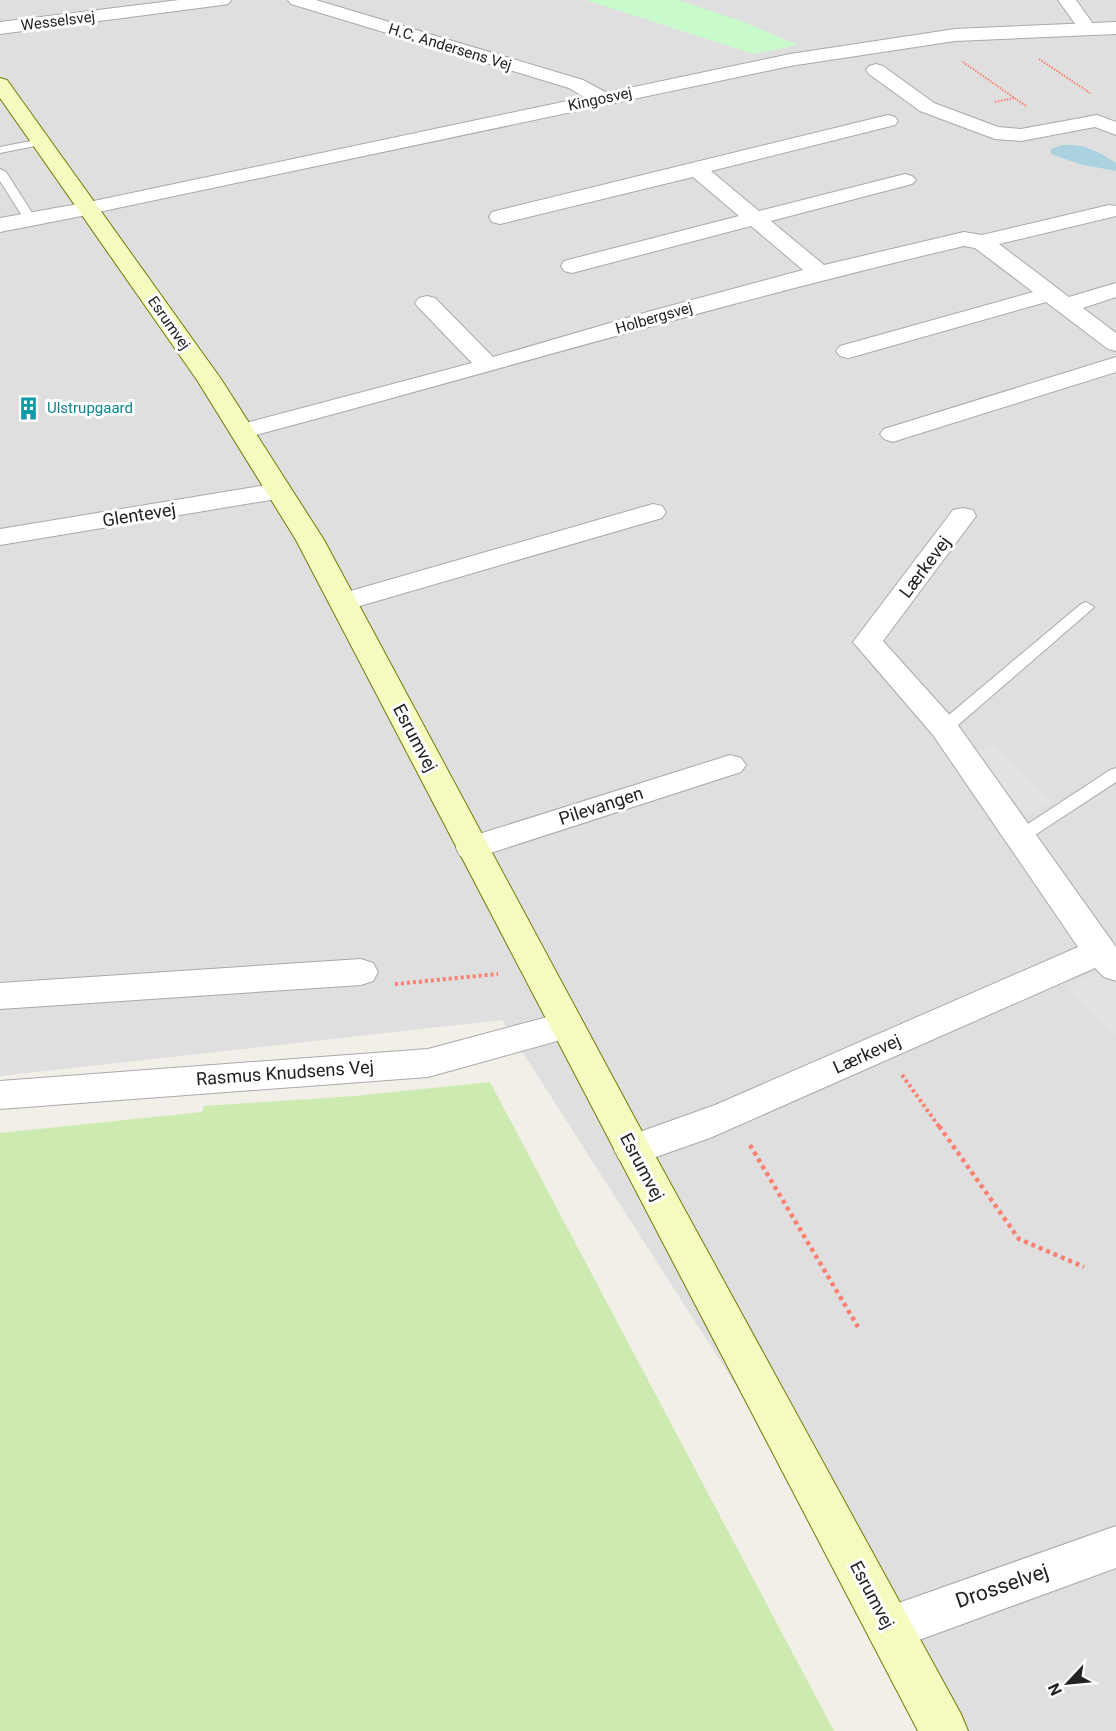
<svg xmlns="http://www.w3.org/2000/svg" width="1116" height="1731" font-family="Roboto,sans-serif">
<rect width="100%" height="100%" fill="#f2efe9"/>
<path fill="#e0dfdf" d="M0,0H1116V1731H957L502,1020L0,1076Z"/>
<path fill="#cdebb0" d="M490,1082L834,1731H0V1133L202,1112L204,1106L355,1096Z"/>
<path fill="#c8facc" d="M586,0H678L746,23L798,45L753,54Z"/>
<g fill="#e2e2e2">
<path d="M994,745L1052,802L1027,816L972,751Z"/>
<path d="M1116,966V1037L1067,989L1090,974Z"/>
</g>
<path fill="#aad3df" d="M1062,145C1083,143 1099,152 1116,163V171L1079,164L1051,154V149Z"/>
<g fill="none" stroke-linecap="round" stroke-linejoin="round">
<defs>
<g id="service">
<path d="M41,139L47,142L45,144L0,153V147Z"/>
<path d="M0,169L6,172L36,219L34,222H26L24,219L0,181Z"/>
<path d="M1086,602L1094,607L1091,610L950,732H938L936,728L938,724L1081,604Z"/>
<path d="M1116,768V782L1026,841H1014L1011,837L1014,833L1110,770Z"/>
</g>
<g id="minor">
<path d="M179,0H231L228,4L222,5L0,34V22Z"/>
<path d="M288,0H316L583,80L609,94L612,98L609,102C595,106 581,95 569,88L291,4Z"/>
<path d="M1058,0H1076L1096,28L1093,32H1081Z"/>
<path d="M876,64L883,66L934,103L998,127L1021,129L1097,115L1116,122V135L1095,127L1021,141L995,139L920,111L869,74L866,70L869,66Z"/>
<path d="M888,115L895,117L898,121L895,125L711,171L759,211L905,174L912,176L916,180L912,184L771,221L824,265L964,232L982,235L1109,205L1116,206V216L999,244L1069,297L1116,283V297L1083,308L1116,333V351L1108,349L1046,302L856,356L848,358L840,356L836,351L840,346L1033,292L975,248L964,246C725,302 489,373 252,436L243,439L234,436L230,431L234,426L472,363L419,308L415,303L419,298L427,296L435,298L493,357L651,311L803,270L751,226L572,273L564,271L561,266L564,261L739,216L693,177L500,224L492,222L489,217L492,212Z"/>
<path d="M89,202L97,203L100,208L97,213L0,232V218Z"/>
<path d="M1116,357V372L902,439L893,442L884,439L880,434L884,429Z"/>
<path d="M279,483L288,485L292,491L288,497L0,545V529Z"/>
<path d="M653,504L662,506L666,512L662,518L353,608L343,611L333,608L329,602L333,596Z"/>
<path d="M963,508L973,510L976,516L883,641L955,721L1116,947V981L1104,977L1095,968L710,1138L633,1165L620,1161L614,1150L620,1139L715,1105L1078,947L933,735L853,642L953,510Z"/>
<path d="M730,755L741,758L746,765L741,772L472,859L460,856L456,848L460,840Z"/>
<path d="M361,959L373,963L378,972L373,981L361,985L0,1009V983Z"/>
<path d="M566,1012L579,1015L584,1025L579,1035L428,1077L0,1109V1081L428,1049Z"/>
<path d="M1116,1526V1568L889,1651L873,1644L866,1628L873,1612Z"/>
</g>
<path id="tertiary" d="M1116,22V34L955,41L790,66L89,214L81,213L78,208L81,203L89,202L790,54L955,29Z"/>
<path id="secondary" d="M0,78L7,80L221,379L324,540L646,1139L961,1714L968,1731H918L296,540L197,380L0,98Z"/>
</defs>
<use href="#service" stroke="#a9a9a9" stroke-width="2"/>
<use href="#minor" stroke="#a9a9a9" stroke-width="2"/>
<use href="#tertiary" stroke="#a9a9a9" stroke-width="2"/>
<use href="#secondary" stroke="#707d05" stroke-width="2"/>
<g stroke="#fa8072" stroke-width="2" stroke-dasharray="1.5 1.5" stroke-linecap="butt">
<path d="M1039,59L1090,93"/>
<path d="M963,62L1026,106"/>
<path d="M995,102L1014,98"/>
</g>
<g stroke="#fa8072" stroke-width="4" stroke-dasharray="3 3" stroke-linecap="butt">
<path d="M395,984L498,974"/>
<path d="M902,1075L940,1128"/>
</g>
<g stroke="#fa8072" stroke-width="4.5" stroke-dasharray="4 4" stroke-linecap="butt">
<path d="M939,1126L1019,1239L1084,1267"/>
<path d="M750,1145L858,1327"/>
</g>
<use href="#service" fill="#fff" fill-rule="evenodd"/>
<use href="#minor" fill="#fff" fill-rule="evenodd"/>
<use href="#tertiary" fill="#fff" fill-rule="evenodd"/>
<use href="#secondary" fill="#f7fabf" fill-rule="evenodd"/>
</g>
<defs>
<symbol id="building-bare" viewBox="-9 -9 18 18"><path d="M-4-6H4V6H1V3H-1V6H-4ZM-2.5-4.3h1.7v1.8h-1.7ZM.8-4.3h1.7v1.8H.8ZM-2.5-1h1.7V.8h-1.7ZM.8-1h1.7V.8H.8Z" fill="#0f9aa8" stroke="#fff" stroke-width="2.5" paint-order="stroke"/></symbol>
</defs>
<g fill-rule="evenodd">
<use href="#building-bare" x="12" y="392" width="33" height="33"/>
</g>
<g text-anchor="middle" stroke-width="6" stroke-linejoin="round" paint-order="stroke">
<g font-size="15" fill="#222" stroke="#fff">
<text transform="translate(58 21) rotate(-7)" y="5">Wesselsvej</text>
<text transform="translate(450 47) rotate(17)" y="5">H.C. Andersens Vej</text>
<text transform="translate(600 99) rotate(-12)" y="5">Kingosvej</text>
<text transform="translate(654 318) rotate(-16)" y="5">Holbergsvej</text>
<text transform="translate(169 323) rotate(55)" y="5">Esrumvej</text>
</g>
<g font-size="15" fill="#0d838f" stroke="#fff" text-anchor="start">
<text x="47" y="413">Ulstrupgaard</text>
</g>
<g font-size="18" fill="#222" stroke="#fff">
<text transform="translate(139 515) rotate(-9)" y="6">Glentevej</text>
<text transform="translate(925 567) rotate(-53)" y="6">Lærkevej</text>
<text transform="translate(415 738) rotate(62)" y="6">Esrumvej</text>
<text transform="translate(601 806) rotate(-18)" y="6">Pilevangen</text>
<text transform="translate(867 1054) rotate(-24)" y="6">Lærkevej</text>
<text transform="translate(285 1073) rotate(-4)" y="6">Rasmus Knudsens Vej</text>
<text transform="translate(642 1167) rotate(62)" y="6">Esrumvej</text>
<text transform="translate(872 1595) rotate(62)" y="6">Esrumvej</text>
</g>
<g font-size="21" fill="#222" stroke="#fff">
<text transform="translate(1002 1586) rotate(-19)" y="7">Drosselvej</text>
</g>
</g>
<g transform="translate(1068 1683) rotate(244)" stroke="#ffffff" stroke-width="4.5" paint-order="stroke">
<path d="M0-4.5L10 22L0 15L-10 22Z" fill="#222222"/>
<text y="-9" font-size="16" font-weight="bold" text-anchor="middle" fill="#222222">N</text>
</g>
</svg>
